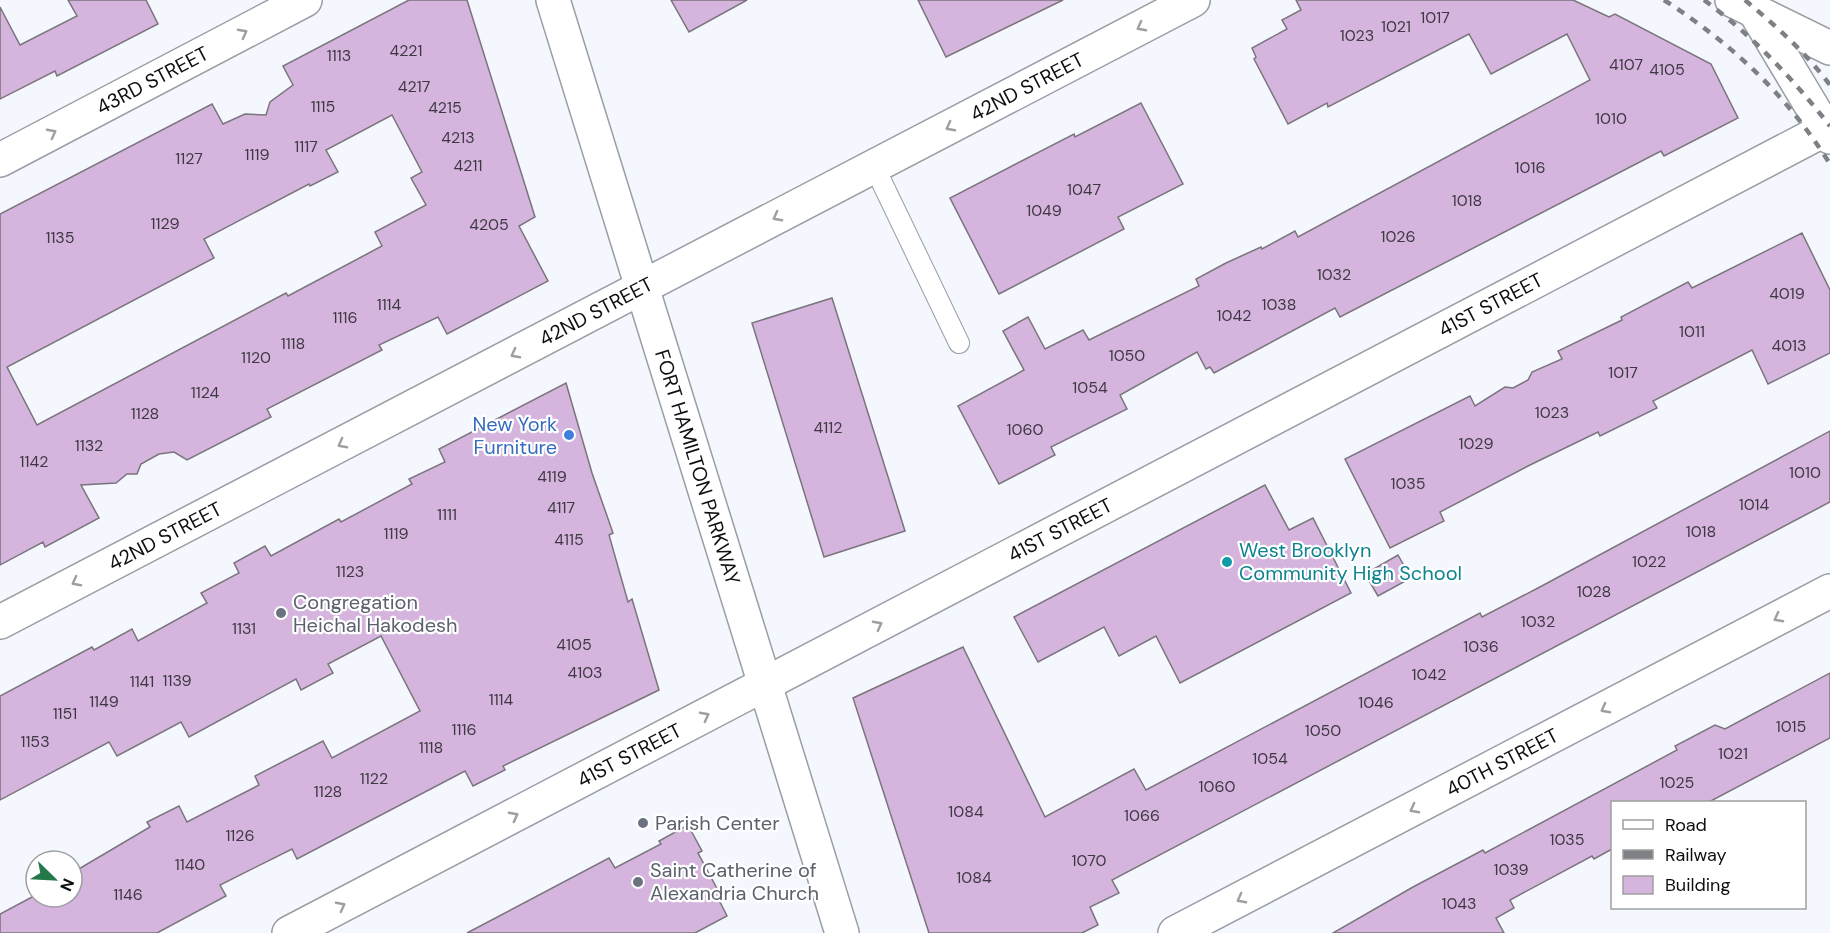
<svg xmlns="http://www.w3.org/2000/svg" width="1830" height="933" font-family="'DM Sans',sans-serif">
<rect width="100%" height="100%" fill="#f4f8fe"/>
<g fill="#d5b5de" stroke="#7a747b" stroke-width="1.5" fill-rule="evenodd">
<path d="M68,0H146L158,24L57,76L55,71L0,99V7L20,45L77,16Z"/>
<path d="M409,0H467L535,217L519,226L548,281L447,334L438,317L379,345L382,350L267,409L271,417L187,460L174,452L159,454L141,464L137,474H127L116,483L81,485L99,518L45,547L43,542L0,565V214L212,104L223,124L245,114L266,115L270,102L293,85L283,66ZM392,115L422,172L411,178L426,205L375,232L382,246L288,296L286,293L37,425L7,367L214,258L204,239L309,184L310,186L338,172L326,150Z"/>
<path d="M671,0H747L689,32Z"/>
<path d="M918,0H1063L946,57Z"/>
<path d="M1296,0H1573L1609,17L1615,14L1711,64L1738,118L1664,156L1661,151L1340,317L1335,308L1214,373L1210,367L1206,369L1197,352L1120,395L1127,409L1051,447L1055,455L999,484L958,406L1024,370L1003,331L1028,317L1045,349L1083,330L1089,340L1199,286L1196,279L1226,263L1261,247L1262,249L1295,231L1298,237L1590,80L1567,34L1491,74L1469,34L1328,107L1327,103L1288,124L1254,59L1256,57L1252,48L1287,29L1282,20L1301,10Z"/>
<path d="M1141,103L1183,184L1118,217L1124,229L999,294L950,198L1074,134L1075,137Z"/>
<path d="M1802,233L1830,290V353L1768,384L1752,350L1653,401L1657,408L1600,436L1598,432L1530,465L1440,512L1444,521L1390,548L1345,459L1470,396L1475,406L1505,387L1513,388L1528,380L1532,372L1562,359L1558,351L1622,320L1621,317L1688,282L1692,288Z"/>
<path d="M832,298L905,531L824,557L752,323Z"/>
<path d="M566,383L592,473L613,533L609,535L628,602L632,599L659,690L503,766L505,770L473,786L465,771L297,859L292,849L220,885L226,896L157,933H0V914L32,897H72V873L150,827L147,822L179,806L187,822L259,785L255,776L323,741L332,758L420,711L381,636L328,664L333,673L301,690L296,679L189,737L181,722L117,756L109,742L0,800V696L92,647L94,650L132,629L138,641L207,603L201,593L239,573L234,563L265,546L271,556L339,519L341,522L412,484L409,479L445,462L439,449Z"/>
<path d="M1830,431V502L1112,880L1119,893L1090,907L1098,925L1082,933H929L853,698L963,647L1045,817L1134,769L1146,790L1480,613L1482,617L1538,588Z"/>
<path d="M1265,485L1289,530L1313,518L1351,593L1180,683L1156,636L1119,656L1104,627L1038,662L1014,617Z"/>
<path d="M1398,555L1411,578L1378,596L1365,574Z"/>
<path d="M1830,673V738L1709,802H1612V849L1594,859L1592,856L1510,900L1514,908L1496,918L1504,933H1333L1413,887L1483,850L1485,853L1677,750L1675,746L1715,725L1725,729Z"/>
<path d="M688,825L702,851L698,853L721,896L718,898L727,916L695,933H467L609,858L615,868L661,844L659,841Z"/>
</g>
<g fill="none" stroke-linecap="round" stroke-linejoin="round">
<defs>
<path id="service" d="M874,166L959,343"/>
<g id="minor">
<path d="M1748,0L1830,137"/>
<path id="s1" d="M0,160L305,0"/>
<path id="s2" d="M0,622L1193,0"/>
<path id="s3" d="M289,933L1830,127"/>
<path id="s4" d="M1175,933L1830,591"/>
</g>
<path id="tertiary" d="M1732,0L1830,48"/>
<g id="secondary">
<path id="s5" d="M553,0L842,933"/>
</g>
</defs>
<use href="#service" stroke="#999da4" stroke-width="22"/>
<use href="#minor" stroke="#999da4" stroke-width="36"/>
<use href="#tertiary" stroke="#999da4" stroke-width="36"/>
<use href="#secondary" stroke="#999da4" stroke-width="36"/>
<use href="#service" stroke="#fff" stroke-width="20"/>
<use href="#minor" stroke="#fff" stroke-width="33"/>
<use href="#tertiary" stroke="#fff" stroke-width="33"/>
<use href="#secondary" stroke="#fff" stroke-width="33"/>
<g stroke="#7d8084" stroke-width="4.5" stroke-dasharray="8 8" stroke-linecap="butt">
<path d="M1664,0C1733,45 1786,94 1830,164"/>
<path d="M1704,0C1753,36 1792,78 1830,126"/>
<path d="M1745,0C1776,26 1806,53 1830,85"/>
</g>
</g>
<defs><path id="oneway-chevron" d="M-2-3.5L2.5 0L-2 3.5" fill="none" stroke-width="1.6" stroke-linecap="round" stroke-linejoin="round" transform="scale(1.5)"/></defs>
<g stroke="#9e9fa0">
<use href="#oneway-chevron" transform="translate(1141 27) rotate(152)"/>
<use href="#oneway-chevron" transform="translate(243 33) rotate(-28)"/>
<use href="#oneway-chevron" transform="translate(950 127) rotate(152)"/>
<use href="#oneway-chevron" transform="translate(52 133) rotate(-28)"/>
<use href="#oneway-chevron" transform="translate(777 217) rotate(152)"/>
<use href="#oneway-chevron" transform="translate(515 354) rotate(152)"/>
<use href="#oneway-chevron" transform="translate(342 444) rotate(152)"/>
<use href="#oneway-chevron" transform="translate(76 582) rotate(152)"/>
<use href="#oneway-chevron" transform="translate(1778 618) rotate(152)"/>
<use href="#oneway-chevron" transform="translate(878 625) rotate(-28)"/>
<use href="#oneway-chevron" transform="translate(1605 709) rotate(152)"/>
<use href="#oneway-chevron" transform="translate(705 716) rotate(-28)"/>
<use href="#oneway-chevron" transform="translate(1414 809) rotate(152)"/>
<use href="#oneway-chevron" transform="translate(514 816) rotate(-28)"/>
<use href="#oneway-chevron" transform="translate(1241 899) rotate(152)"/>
<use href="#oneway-chevron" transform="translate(341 906) rotate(-28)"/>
</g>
<circle fill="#3f7fe0" stroke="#fff" stroke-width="2" cx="569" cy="435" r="6"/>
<circle fill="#0f9aa8" stroke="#fff" stroke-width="2" cx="1227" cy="562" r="6"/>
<g fill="#6b7280" stroke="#fff" stroke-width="2">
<circle cx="281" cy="613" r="6"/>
<circle cx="643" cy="823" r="6"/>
<circle cx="638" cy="882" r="6"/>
</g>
<g text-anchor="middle" stroke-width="4.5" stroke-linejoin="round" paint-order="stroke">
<g font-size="16" fill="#3f3844">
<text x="1435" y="23">1017</text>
<text x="1396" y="32">1021</text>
<text x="1357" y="41">1023</text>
<text x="406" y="56">4221</text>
<text x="339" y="61">1113</text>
<text x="1626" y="70">4107</text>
<text x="1667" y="75">4105</text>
<text x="414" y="92">4217</text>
<text x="323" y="112">1115</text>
<text x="445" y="113">4215</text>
<text x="1611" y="124">1010</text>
<text x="458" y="143">4213</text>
<text x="306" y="152">1117</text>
<text x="257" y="160">1119</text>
<text x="189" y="164">1127</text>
<text x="468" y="171">4211</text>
<text x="1530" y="173">1016</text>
<text x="1084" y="195">1047</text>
<text x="1467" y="206">1018</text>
<text x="1044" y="216">1049</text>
<text x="165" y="229">1129</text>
<text x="489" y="230">4205</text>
<text x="1398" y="242">1026</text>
<text x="60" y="243">1135</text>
<text x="1334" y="280">1032</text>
<text x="1787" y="299">4019</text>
<text x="389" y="310">1114</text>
<text x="1279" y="310">1038</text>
<text x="1234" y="321">1042</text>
<text x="345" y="323">1116</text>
<text x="1692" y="337">1011</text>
<text x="293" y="349">1118</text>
<text x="1789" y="351">4013</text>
<text x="1127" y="361">1050</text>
<text x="256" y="363">1120</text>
<text x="1623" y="378">1017</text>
<text x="1090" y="393">1054</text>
<text x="205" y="398">1124</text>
<text x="1552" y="418">1023</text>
<text x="145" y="419">1128</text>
<text x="828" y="433">4112</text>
<text x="1025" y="435">1060</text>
<text x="1476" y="449">1029</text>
<text x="89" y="451">1132</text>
<text x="34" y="467">1142</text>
<text x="1805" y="478">1010</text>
<text x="552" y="482">4119</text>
<text x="1408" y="489">1035</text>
<text x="1754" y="510">1014</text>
<text x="561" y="513">4117</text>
<text x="447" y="520">1111</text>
<text x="1701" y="537">1018</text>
<text x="396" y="539">1119</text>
<text x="569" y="545">4115</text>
<text x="1649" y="567">1022</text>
<text x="350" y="577">1123</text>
<text x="1594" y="597">1028</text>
<text x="1538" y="627">1032</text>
<text x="244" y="634">1131</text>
<text x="574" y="650">4105</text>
<text x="1481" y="652">1036</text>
<text x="585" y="678">4103</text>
<text x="1429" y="680">1042</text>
<text x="177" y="686">1139</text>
<text x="142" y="687">1141</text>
<text x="501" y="705">1114</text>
<text x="104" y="707">1149</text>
<text x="1376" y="708">1046</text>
<text x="65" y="719">1151</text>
<text x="1791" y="732">1015</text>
<text x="464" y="735">1116</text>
<text x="1323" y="736">1050</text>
<text x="35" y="747">1153</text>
<text x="431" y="753">1118</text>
<text x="1733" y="759">1021</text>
<text x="1270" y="764">1054</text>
<text x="374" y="784">1122</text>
<text x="1677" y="788">1025</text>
<text x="1217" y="792">1060</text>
<text x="328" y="797">1128</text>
<text x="966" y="817">1084</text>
<text x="1142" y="821">1066</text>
<text x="240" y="841">1126</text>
<text x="1567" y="845">1035</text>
<text x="1089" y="866">1070</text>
<text x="190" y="870">1140</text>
<text x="1511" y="875">1039</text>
<text x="974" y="883">1084</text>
<text x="128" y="900">1146</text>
<text x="1459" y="909">1043</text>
</g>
<g font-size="20" fill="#0d0e11" stroke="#fff">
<text dy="7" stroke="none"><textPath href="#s1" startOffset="172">43RD STREET</textPath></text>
<text dy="7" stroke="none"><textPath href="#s2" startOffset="1158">42ND STREET</textPath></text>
<text dy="7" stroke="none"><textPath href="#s3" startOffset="1356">41ST STREET</textPath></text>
<text dy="7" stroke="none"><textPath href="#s2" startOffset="672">42ND STREET</textPath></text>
<text dy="7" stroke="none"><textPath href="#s5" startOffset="489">FORT HAMILTON PARKWAY</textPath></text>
<text dy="7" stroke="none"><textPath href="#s3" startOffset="870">41ST STREET</textPath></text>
<text dy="7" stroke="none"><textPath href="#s2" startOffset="186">42ND STREET</textPath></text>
<text dy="7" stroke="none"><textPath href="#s3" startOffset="384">41ST STREET</textPath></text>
<text dy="7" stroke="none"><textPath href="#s4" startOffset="369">40TH STREET</textPath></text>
</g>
<g font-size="20" fill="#366cbe" stroke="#fff" text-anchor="end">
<text x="557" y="431">New York<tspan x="557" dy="23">Furniture</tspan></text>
</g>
<g font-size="20" fill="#0d838f" stroke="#fff" text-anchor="start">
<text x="1239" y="557">West Brooklyn<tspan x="1239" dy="23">Community High School</tspan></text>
</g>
<g font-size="20" fill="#5b616d" stroke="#fff" text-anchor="start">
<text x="293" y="609">Congregation<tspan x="293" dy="23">Heichal Hakodesh</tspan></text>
<text x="655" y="830">Parish Center</text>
<text x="650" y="877">Saint Catherine of<tspan x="650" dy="23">Alexandria Church</tspan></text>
</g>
</g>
<rect x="1611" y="801" width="195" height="108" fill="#ffffff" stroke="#9e9fa0" stroke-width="1.5"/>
<rect x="1623" y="820" width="30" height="9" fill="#ffffff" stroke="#9e9fa0" stroke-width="1.5"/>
<text x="1665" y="831" font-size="18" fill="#0d0e11">Road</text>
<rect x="1623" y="850" width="30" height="9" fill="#7d8084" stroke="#9e9fa0" stroke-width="1.5"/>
<text x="1665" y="861" font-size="18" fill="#0d0e11">Railway</text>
<rect x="1623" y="876" width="30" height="18" fill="#d5b5de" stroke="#9e9fa0" stroke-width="1.5"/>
<text x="1665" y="891" font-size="18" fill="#0d0e11">Building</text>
<g transform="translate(54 879) rotate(114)"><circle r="28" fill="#ffffff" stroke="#9e9fa0" stroke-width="1.5"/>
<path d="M0-4.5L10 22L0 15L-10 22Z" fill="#25784a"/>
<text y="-9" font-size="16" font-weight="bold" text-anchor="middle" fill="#0d0e11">N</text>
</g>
</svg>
